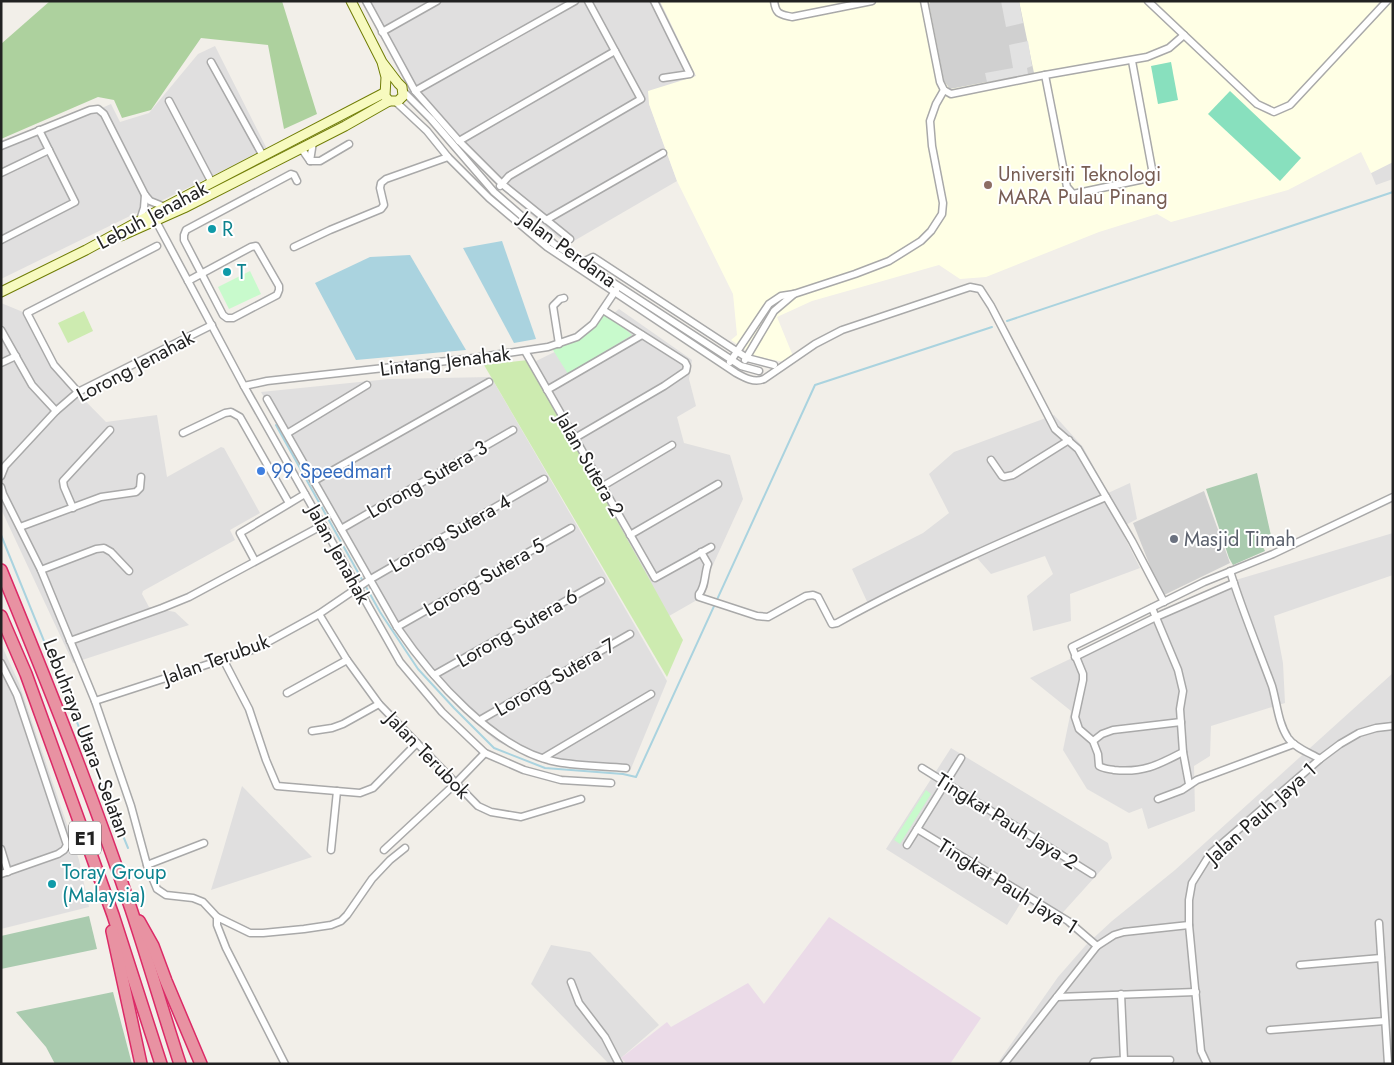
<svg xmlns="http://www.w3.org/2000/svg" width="1394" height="1065" font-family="Jost,sans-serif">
<rect width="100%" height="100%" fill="#f2efe9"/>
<g fill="#e0dfdf">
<path d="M362,1H660L696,76L649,104L677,181L567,245L492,181L411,92Z"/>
<path d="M215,46L267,149L1,279V151L111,104L120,122L149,113L198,54Z"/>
<path d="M1393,162V179L1376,185L1371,173Z"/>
<path d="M1,303L23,312L49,364L106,422L157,415L167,477L221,447L224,448L260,513L230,530L235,540L143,591L142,594L149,607L175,612L189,625L73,663L1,509Z"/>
<path d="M619,309L692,360L689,379L696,406L677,417L684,443L730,455L743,499L697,600L669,616L528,365L585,337Z"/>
<path d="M491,377L667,681L630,771L545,763L496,741L458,707L407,646L261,392L389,379Z"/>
<path d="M1054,415L1083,447L1108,493L1130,483L1137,519L1120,528L1140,568L1070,594L1071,621L1033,631L1027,596L1053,574L1045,556L991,574L977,558L870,608L852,569L923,533L949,513L929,474L954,452Z"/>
<path d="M1393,533V575L1274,616L1283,663L1285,703L1211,726L1210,756L1194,766L1195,811L1148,829L1142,808L1129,813L1087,789L1063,750L1071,711L1030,678L1239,579Z"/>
<path d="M1,644L19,683L79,860L89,907L1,929Z"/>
<path d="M1393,673V1064H997L1058,977L1086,945L1112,921L1175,870Z"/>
<path d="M951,748L1108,843L1112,858L1057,919L1022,901L1007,925L886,849Z"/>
<path d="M242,786L312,857L211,890L222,854Z"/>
<path d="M551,945L590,952L659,1025L614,1064H609L531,984Z"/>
</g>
<path fill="#ebdbe8" d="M829,917L981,1018L950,1064H627L621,1058L667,1022L671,1027L748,983L764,1004Z"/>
<path fill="#ffffe5" d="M660,1H1393V162L1371,173L1361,152L1288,190L1171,222L1157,214L1099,232L986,277L960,279L939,265L812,301L777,317L793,356L784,362L755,356L731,340L737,335L733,294L677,181L649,104L648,91L696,76Z"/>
<g fill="#d0d0d0">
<path d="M931,1H1019L1034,73L950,89L944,81L929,4Z"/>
<path d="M1204,491L1230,563L1162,596L1133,523Z"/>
</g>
<g fill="#cdebb0">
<path d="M84,311L93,331L68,343L58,323Z"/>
<path d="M528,360L683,640L667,677L484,365Z"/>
</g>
<path fill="#add19e" d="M50,1H282L317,114L284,129L268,45L201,38L151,110L122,118L114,100L98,97L1,139V44Z"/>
<g fill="#aacbaf">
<path d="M1257,473L1272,540L1262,545L1265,551L1233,565L1229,558L1206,489Z"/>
<path d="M89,916L97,949L1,969V936Z"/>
<path d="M113,992L132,1064H55L46,1047L16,1012Z"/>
</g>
<g fill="#c8facc">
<path d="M250,271L261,294L229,309L218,287Z"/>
<path d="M603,310L632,335L568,374L553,350L577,337Z"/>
<path d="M926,790L931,794L900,844L894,840Z"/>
</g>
<g fill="#88e0be">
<path d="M1171,62L1178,100L1158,104L1151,66Z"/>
<path d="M1230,91L1301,158L1280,181L1208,114Z"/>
</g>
<g fill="#e2e2e2">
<path d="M1001,1H1019L1023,23L1006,27Z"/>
<path d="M1028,41L1032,66L1027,68L1028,74L987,82L985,73L1013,68L1009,45Z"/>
</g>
<g fill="#aad3df">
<path d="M502,241L536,339L514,343L463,248Z"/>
<path d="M410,255L466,350L356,360L315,283L370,257Z"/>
</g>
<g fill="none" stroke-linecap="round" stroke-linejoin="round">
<g stroke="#aad3df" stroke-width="2">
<path d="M1007,321L1393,192"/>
<path d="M276,425L380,612L418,669L454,708L494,748L545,768L623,774L636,777L815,385L992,327"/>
<path d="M1,535L128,848"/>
</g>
<defs>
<g id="street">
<path d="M366,1L415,91L459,141L502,184L570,239"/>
<path d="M654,1L690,74L663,78"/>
<path d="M774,1C776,15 780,14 792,17L872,1"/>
<path d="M924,1L940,82L944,90L951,94L1045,75L1147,57L1169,48L1184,35"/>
<path d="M1148,1L1257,104L1274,112L1290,105L1387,1"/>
<path d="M382,32L437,1"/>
<path d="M211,62L263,156"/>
<path d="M1045,75L1067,187L1073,194L1149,178L1152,169L1132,61"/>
<path d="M415,91L575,1"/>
<path d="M404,92L431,119L494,192L554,244L741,366L759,371"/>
<path d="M169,101L212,183"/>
<path d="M396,102L427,131L448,157L489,198L547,247L736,373C745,378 754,383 764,379L815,344L842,330L970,287L980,289L991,306L1055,429L1078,449L1132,541L1164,602"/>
<path d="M459,141L615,51"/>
<path d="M1,146L90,110L98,109L104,114L145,195L150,201L165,207"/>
<path d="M301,148L310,161H320L349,144"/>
<path d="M310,161L313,142"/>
<path d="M1,173L49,150"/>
<path d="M500,186L509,176L641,99L588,1"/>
<path d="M140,220L144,208L145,195"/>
<path d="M546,220L663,153"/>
<path d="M156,221L244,386L400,662L442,712L485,753L524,770L561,780L611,783"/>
<path d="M1,240L75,202L39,130"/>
<path d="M294,247L330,230L381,209L384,205L380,188L381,183L386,179L448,157"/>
<path d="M583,262L593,257L747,358L774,365"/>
<path d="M188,281L251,247L256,246L279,286V290L277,295L233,318H227L223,315L184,240V235L186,230L291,174L294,175L297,181"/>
<path d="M1,330L32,385L56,411"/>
<path d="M559,344L553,306L560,299L564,298"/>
<path d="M525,351L655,578L711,547"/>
<path d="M745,360L774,311L794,294"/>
<path d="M730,362L769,304L781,296L794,294L855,274L889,261L921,241L931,231L942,214L943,203L932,146L930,121L936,104L944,90"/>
<path d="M1,363L16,356"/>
<path d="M244,386L267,381L474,358L548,347L577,337L593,324L616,290"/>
<path d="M547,390L642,335"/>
<path d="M78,392L54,365L27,313L157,246"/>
<path d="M267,399L397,627C431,677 495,751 557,762C579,766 603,766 626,768"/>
<path d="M183,433L225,413L231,412L240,417L289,503"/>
<path d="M288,433L367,385"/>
<path d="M575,438L664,386L686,371L687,366L685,362L603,310"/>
<path d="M991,460L1002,476L1004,477L1013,475L1069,440"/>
<path d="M1,476L5,466L56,411L78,392L212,325"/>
<path d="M314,481L489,382"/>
<path d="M603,486L672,445"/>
<path d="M1,487L3,494L41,570L95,701L131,806L147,865L157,889L166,895L193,898L203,902L217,917V925L226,948L285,1064"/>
<path d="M73,508L64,487L63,481L110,430"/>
<path d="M20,527L101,497L136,492L140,488L141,477"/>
<path d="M341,529L513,430"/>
<path d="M630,535L718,484"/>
<path d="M701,552L708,564C704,575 706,586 699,594V597L757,616L768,617L806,596L813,595L818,597L832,624L837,623C924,575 1015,536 1106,497"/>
<path d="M255,561L240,533L305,494"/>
<path d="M41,570L96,549L104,548L111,552L129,571"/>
<path d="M1230,571C1242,610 1258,648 1272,686C1277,703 1278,723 1288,738C1295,748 1310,753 1320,759"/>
<path d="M1152,608L1178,670L1183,691L1180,709L1183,752L1189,784"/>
<path d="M319,614L347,660L379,704L478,806L491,812L521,817L581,799"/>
<path d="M397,627L571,528"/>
<path d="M70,641L162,608L189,597L323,525"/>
<path d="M1075,657L1156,617L1234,583"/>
<path d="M223,659L249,709L266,760L277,786L360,793L373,788L417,743"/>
<path d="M1,663L17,695L67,845L64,850L58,854L1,874"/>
<path d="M434,675L601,581"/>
<path d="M287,693L347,660"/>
<path d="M95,701L255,649L319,614L369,580L544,479"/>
<path d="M480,720L630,634"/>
<path d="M312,731L332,728L343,724L379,704"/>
<path d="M1093,741L1102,734L1113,730L1181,722"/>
<path d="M1183,752C1158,765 1143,773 1114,770C1109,769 1104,769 1099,766L1098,754L1093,741L1079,729L1075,717L1083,680V674L1072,647L1204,582L1273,554L1393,497"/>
<path d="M543,758L651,694"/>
<path d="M922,768L1092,874"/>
<path d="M1158,799L1182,790L1197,780L1294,744"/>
<path d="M917,829L1068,921L1097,946"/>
<path d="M907,845L961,758"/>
<path d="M1,849L8,872"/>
<path d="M331,850L337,791"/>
<path d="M384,850L455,784L485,753"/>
<path d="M147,865L204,843"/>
<path d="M217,917L250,933H263L304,929L331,925L341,921L347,915L372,879L390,860L405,848"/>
<path d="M1379,923L1388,1064"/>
<path d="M1300,965L1381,958"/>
<path d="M571,982L579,1003L605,1037L619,1064"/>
<path d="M1121,994L1124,1060"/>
<path d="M1057,997L1196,992"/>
<path d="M1270,1030L1385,1021"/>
<path d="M1004,1064L1097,946L1114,935L1124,932L1189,925"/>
<path d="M1093,1064L1094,1062L1124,1060H1170"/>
<path d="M1207,1064L1201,1051L1189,925V900L1192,883L1210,854L1320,759L1340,744L1359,733L1376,728L1393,726"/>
</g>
<g id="secondary">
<path d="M351,1L382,62L398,83L402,87L403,96L398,101H389L385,96L386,77L382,62"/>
<path d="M121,236L184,208L345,126L389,101"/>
<path d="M1,292L86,250L165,207L384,93"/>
</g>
<g id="highway">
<path d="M1,570C47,682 92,794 131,909C148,960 163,1012 180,1064"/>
<path d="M1,616L26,674L113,915L161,1064"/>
<path d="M139,921L153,946L166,981L201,1064"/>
<path d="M112,931L141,1064"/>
</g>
</defs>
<use href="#street" stroke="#a9a9a9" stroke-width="9"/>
<use href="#secondary" stroke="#707d05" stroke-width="11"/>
<use href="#highway" stroke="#dc2a67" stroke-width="14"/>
<use href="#street" stroke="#fff" stroke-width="6"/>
<use href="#secondary" stroke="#f7fabf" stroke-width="9"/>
<use href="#highway" stroke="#e892a2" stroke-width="11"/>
</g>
<circle fill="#8d6e63" stroke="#fff" stroke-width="2" cx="988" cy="185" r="5"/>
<g fill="#0f9aa8" stroke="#fff" stroke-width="2">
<circle cx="212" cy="229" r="5"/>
<circle cx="227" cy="272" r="5"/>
<circle cx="52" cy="884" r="5"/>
</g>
<circle fill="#3f7fe0" stroke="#fff" stroke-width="2" cx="261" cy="471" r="5"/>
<circle fill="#6b7280" stroke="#fff" stroke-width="2" cx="1174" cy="539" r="5"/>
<g text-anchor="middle" stroke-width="4" stroke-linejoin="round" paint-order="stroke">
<rect fill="#fff" stroke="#646464" stroke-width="1" x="69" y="821.5" width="32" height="33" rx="4"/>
<g font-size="19" font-weight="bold" fill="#222">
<text x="85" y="845">E1</text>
</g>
<g font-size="20" fill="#785e54" stroke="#fff" text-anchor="start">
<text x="998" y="181">Universiti Teknologi<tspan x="998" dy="23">MARA Pulau Pinang</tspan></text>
</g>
<g font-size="20" fill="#222" stroke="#fff">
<text transform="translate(152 215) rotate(-28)" y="7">Lebuh Jenahak</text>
<text transform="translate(568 249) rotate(36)" y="7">Jalan Perdana</text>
<text transform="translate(445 361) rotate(-7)" y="7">Lintang Jenahak</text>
<text transform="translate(135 366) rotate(-28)" y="7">Lorong Jenahak</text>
<text transform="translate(590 464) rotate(60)" y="7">Jalan Sutera 2</text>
<text transform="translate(427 479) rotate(-30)" y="7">Lorong Sutera 3</text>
<text transform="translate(450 533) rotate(-30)" y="7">Lorong Sutera 4</text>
<text transform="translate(339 554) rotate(61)" y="7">Jalan Jenahak</text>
<text transform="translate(484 577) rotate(-30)" y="7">Lorong Sutera 5</text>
<text transform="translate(517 628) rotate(-30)" y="7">Lorong Sutera 6</text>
<text transform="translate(216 659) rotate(-20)" y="7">Jalan Terubuk</text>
<text transform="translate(555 677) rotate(-30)" y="7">Lorong Sutera 7</text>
<text transform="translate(87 738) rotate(69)" y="7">Lebuhraya Utara–Selatan</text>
<text transform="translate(428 755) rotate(46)" y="7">Jalan Terubok</text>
<text transform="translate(1261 813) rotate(-42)" y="7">Jalan Pauh Jaya 1</text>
<text transform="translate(1007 821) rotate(32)" y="7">Tingkat Pauh Jaya 2</text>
<text transform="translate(1008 886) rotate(32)" y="7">Tingkat Pauh Jaya 1</text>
</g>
<g font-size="20" fill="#0d838f" stroke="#fff" text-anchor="start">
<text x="222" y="236">R</text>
<text x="237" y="279">T</text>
<text x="62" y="879">Toray Group<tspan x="62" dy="23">(Malaysia)</tspan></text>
</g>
<g font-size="20" fill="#366cbe" stroke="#fff" text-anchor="start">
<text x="271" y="478">99 Speedmart</text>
</g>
<g font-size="20" fill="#5b616d" stroke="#fff" text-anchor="start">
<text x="1184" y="546">Masjid Timah</text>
</g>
</g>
<rect width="1394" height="1065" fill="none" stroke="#222222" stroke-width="5"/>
</svg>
